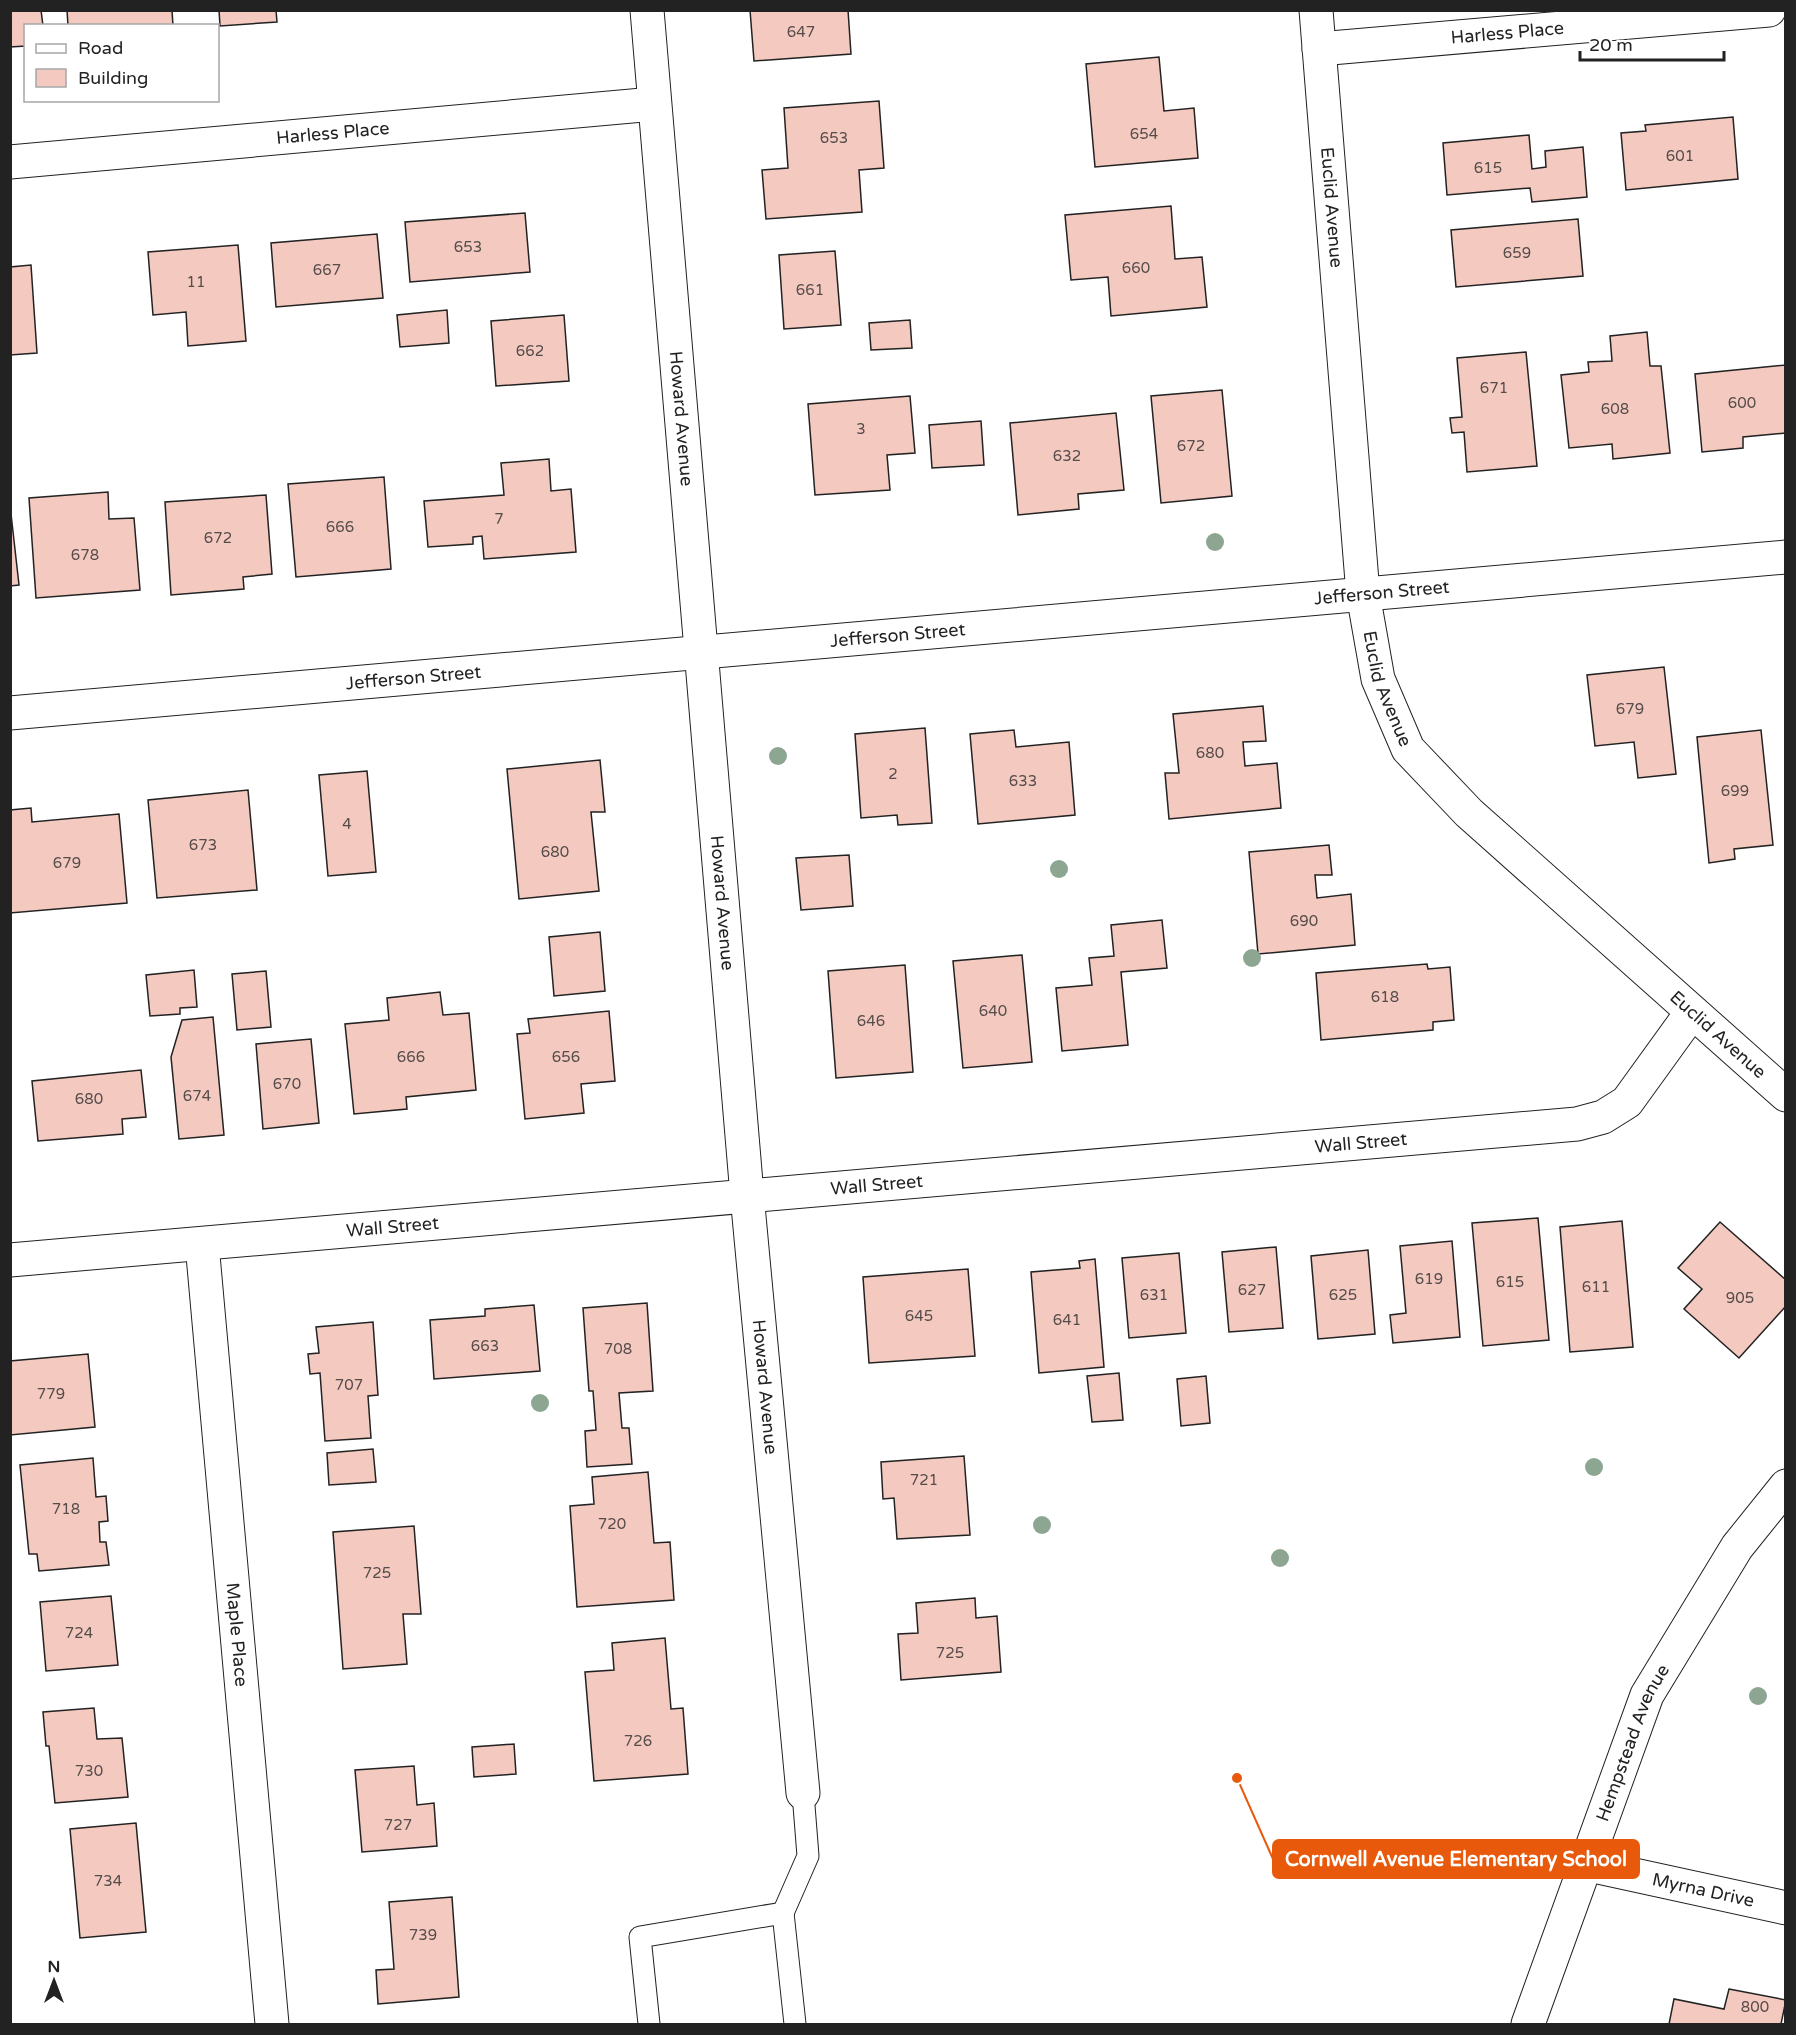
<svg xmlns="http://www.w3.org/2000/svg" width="1796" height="2035" font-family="'Varela Round',sans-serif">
<rect width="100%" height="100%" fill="#fff"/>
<g fill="#f3c9c0" stroke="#222" stroke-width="1.5">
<path d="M10,10H41L43,26H26V46L10,47Z"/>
<path d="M67,10H172L173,26H68Z"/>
<path d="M219,10H276L277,22L220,26Z"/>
<path d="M750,10H848L851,54L754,61Z"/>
<path d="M1159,57L1164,111L1194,108L1198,158L1095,167L1086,64Z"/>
<path d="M879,101L884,168L859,170L862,212L766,219L762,170L788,168L784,108Z"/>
<path d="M1733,117L1738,179L1626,190L1621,133L1646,131L1645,125Z"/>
<path d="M1529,135L1532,169L1546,167L1545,151L1583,147L1587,197L1532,202L1530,188L1447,195L1443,143Z"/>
<path d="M1171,206L1175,259L1202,257L1207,307L1111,316L1108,277L1071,280L1065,215Z"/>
<path d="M525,213L530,272L410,282L405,222Z"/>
<path d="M1578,219L1583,276L1456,287L1451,230Z"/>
<path d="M377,234L383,298L276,307L271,243Z"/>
<path d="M238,245L246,341L188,346L186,312L153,315L148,252Z"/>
<path d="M835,251L841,325L784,329L779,255Z"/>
<path d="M31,265L37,353L10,355V267Z"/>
<path d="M447,310L449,343L400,347L397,315Z"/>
<path d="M564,315L569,381L496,386L491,321Z"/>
<path d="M910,320L912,348L871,350L869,323Z"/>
<path d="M1647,332L1650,366H1661L1670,453L1613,459L1612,444L1569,448L1561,375L1589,372L1588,362L1612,361L1610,336Z"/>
<path d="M1526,352L1537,466L1467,472L1464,432L1452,433L1450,418L1462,417L1457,358Z"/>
<path d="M1786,365V433L1743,437V448L1702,452L1695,374Z"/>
<path d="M1222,390L1232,496L1161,503L1151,396Z"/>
<path d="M910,396L915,453L887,455L890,490L815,495L808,404Z"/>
<path d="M1116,413L1124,490L1078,494L1079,509L1018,515L1010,423Z"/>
<path d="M981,421L984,465L932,468L929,425Z"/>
<path d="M549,459L551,491L571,489L576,552L484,559L482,536L473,537V544L428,547L424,501L504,495L501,463Z"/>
<path d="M384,477L391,569L296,577L288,484Z"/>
<path d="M108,492L109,519L134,518L140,590L36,598L29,498Z"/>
<path d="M266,495L272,574L243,577L244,589L171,595L165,502Z"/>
<path d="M10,505L19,585L10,586Z"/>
<path d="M1664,667L1676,774L1638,778L1634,742L1595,746L1587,675Z"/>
<path d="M1263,706L1266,741L1243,742L1245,766L1277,763L1281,808L1169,819L1165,773H1179L1173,714Z"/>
<path d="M925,728L932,823L898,825L897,815L861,818L855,734Z"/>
<path d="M1014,730L1016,747L1069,742L1075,815L978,824L970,734Z"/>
<path d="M1761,730L1773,845L1734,849L1735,859L1709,863L1697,737Z"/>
<path d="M600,760L605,812H591L599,891L519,899L507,769Z"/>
<path d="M367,771L376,872L328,876L319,775Z"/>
<path d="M248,790L257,890L157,898L148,800Z"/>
<path d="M31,808L32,822L119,814L127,903L10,913V810Z"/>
<path d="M1329,845L1332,875H1315L1317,898L1351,894L1355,945L1258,954L1249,852Z"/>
<path d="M849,855L853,906L801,910L796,858Z"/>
<path d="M1162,920L1167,968L1121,972L1128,1045L1062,1051L1056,988L1092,985L1089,958L1114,956L1111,925Z"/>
<path d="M600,932L605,991L554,996L549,937Z"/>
<path d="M1022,955L1032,1062L963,1068L953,961Z"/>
<path d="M1427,964L1428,969L1450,967L1454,1020L1433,1022V1030L1321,1040L1316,973Z"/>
<path d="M905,965L913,1072L836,1078L828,971Z"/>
<path d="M194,970L197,1007L180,1008V1014L150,1016L146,975Z"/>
<path d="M266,971L271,1027L237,1030L232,974Z"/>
<path d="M440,992L443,1015L469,1013L476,1090L406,1097L407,1109L354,1114L345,1024L389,1020L387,998Z"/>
<path d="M609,1011L615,1081L581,1084L584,1113L525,1119L517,1034L530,1033L528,1019Z"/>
<path d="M213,1017L224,1135L179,1139L171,1057L182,1020Z"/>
<path d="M311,1039L319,1123L263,1129L256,1044Z"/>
<path d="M141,1070L146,1117L122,1119L123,1134L38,1141L32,1081Z"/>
<path d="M1538,1218L1549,1340L1483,1346L1472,1223Z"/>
<path d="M1622,1221L1633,1347L1570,1352L1560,1227Z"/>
<path d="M1720,1222L1786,1280V1306L1739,1358L1684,1309L1702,1289L1678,1268Z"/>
<path d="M1452,1241L1460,1337L1393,1343L1390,1315L1406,1313L1400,1246Z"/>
<path d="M1276,1247L1283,1328L1229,1332L1222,1252Z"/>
<path d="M1368,1250L1375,1334L1318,1339L1311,1256Z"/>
<path d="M1179,1253L1186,1333L1129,1338L1122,1258Z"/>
<path d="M1095,1259L1104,1367L1039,1373L1031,1272L1080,1268L1079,1261Z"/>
<path d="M968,1269L975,1356L869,1363L863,1277Z"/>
<path d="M647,1303L653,1391L619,1393L622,1428H629L632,1464L587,1467L585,1431L596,1430L593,1391H589L583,1308Z"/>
<path d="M534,1305L540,1371L434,1379L430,1320L485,1316V1309Z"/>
<path d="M373,1322L378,1395L368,1396L371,1438L325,1441L320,1373L310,1374L308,1354L319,1353L316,1327Z"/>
<path d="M88,1354L95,1427L10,1435V1361Z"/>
<path d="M1119,1373L1123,1420L1092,1422L1087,1376Z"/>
<path d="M1206,1376L1210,1423L1181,1426L1177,1379Z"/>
<path d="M373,1449L376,1482L329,1485L327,1453Z"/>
<path d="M964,1456L970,1535L897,1539L894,1498L883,1499L881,1462Z"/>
<path d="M93,1458L96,1497L106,1496L108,1521L99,1522L100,1542H106L109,1565L39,1571L37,1554H29L20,1465Z"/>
<path d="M648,1472L654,1543L670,1542L674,1600L577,1607L570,1506L594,1504L592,1477Z"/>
<path d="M414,1526L421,1614H403L407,1664L343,1669L333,1532Z"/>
<path d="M111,1596L118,1665L46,1671L40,1602Z"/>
<path d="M975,1598L976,1618L997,1616L1001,1672L901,1680L898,1634L918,1633L916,1603Z"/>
<path d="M665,1638L671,1709L683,1708L688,1774L594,1781L585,1672L614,1670L612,1643Z"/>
<path d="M94,1708L97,1739L122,1738L128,1797L55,1803L49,1746H46L43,1712Z"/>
<path d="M514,1744L516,1774L474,1777L472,1747Z"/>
<path d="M414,1766L417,1805L434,1803L437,1846L362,1852L355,1770Z"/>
<path d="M136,1823L146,1932L80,1938L70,1829Z"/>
<path d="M452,1897L459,1997L378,2004L376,1970L394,1969L389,1902Z"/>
<path d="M1729,1989L1786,2000L1781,2024H1669L1674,1999L1724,2009Z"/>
</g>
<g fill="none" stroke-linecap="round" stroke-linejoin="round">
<defs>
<g id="service">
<path d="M783,1913L808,1856L803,1793"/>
<path d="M649,2024L640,1937L783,1913L795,2024"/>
</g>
<g id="minor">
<path id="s1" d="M647,10L747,1195L803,1793"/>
<path id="s2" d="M1316,10L1363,594L1378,679L1408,749L1469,813L1786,1095"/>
<path id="s3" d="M1319,49L1769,10"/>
<path id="s4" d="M10,162L654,104"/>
<path id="s5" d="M10,713L1786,557"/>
<path id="s6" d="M202,1244L272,2024"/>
<path id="s7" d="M10,1260L1577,1124L1603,1117L1627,1102L1692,1012"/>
<path id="s8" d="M1584,1864L1786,1908"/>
</g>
<g id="secondary">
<path id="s9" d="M1528,2024L1647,1695L1737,1547L1786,1486"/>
</g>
</defs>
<use href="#service" stroke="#222" stroke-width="23"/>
<use href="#minor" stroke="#222" stroke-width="35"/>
<use href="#secondary" stroke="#222" stroke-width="35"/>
<use href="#service" stroke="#fff" stroke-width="21"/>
<use href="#minor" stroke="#fff" stroke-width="33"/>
<use href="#secondary" stroke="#fff" stroke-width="33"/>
</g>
<g fill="#8da692">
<circle cx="1215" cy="542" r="9"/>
<circle cx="778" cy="756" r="9"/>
<circle cx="1059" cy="869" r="9"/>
<circle cx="1252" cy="958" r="9"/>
<circle cx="540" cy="1403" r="9"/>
<circle cx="1594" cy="1467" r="9"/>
<circle cx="1042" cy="1525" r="9"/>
<circle cx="1280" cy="1558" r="9"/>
<circle cx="1758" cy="1696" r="9"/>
</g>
<g text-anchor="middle" stroke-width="4.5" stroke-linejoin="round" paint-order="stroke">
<g font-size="15" fill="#564c4a">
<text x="801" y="37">647</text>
<text x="1144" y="139">654</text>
<text x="834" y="143">653</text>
<text x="1680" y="161">601</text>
<text x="1488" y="173">615</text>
<text x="468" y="252">653</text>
<text x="1517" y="258">659</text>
<text x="1136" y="273">660</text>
<text x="327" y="275">667</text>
<text x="196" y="287">11</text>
<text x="810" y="295">661</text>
<text x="530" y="356">662</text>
<text x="1494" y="393">671</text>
<text x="1742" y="408">600</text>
<text x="1615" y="414">608</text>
<text x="861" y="434">3</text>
<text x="1191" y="451">672</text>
<text x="1067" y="461">632</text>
<text x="499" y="524">7</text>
<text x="340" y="532">666</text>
<text x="218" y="543">672</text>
<text x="85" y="560">678</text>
<text x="1630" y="714">679</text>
<text x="1210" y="758">680</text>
<text x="893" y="779">2</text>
<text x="1023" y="786">633</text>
<text x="1735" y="796">699</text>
<text x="347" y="829">4</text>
<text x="203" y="850">673</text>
<text x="555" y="857">680</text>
<text x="67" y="868">679</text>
<text x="1304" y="926">690</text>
<text x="1385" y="1002">618</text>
<text x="993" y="1016">640</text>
<text x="871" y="1026">646</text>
<text x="411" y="1062">666</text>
<text x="566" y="1062">656</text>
<text x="287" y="1089">670</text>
<text x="197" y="1101">674</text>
<text x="89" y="1104">680</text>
<text x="1429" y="1284">619</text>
<text x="1510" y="1287">615</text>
<text x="1596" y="1292">611</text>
<text x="1252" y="1295">627</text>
<text x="1154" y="1300">631</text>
<text x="1343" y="1300">625</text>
<text x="1740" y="1303">905</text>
<text x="919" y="1321">645</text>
<text x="1067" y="1325">641</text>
<text x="485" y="1351">663</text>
<text x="618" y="1354">708</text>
<text x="349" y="1390">707</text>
<text x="51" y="1399">779</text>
<text x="924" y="1485">721</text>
<text x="66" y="1514">718</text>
<text x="612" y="1529">720</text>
<text x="377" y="1578">725</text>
<text x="79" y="1638">724</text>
<text x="950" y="1658">725</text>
<text x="638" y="1746">726</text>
<text x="89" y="1776">730</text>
<text x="398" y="1830">727</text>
<text x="108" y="1886">734</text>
<text x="423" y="1940">739</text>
<text x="1755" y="2012">800</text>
</g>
<g font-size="18" fill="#222" stroke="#fff">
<text dy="6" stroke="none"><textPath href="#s3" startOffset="189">Harless Place</textPath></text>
<text dy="6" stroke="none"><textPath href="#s4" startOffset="324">Harless Place</textPath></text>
<text dy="6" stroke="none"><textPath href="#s2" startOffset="198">Euclid Avenue</textPath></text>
<text dy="6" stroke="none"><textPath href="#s1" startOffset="410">Howard Avenue</textPath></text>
<text dy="6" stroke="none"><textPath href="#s5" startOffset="1377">Jefferson Street</textPath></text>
<text dy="6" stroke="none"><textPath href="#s5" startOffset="891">Jefferson Street</textPath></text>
<text dy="6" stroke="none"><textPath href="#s5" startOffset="405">Jefferson Street</textPath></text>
<text dy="6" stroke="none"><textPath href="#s2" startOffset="684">Euclid Avenue</textPath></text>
<text dy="6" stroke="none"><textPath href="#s1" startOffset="896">Howard Avenue</textPath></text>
<text dy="6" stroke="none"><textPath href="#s2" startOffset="1170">Euclid Avenue</textPath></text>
<text dy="6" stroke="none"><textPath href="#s7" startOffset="1356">Wall Street</textPath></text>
<text dy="6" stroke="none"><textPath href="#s7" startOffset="870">Wall Street</textPath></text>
<text dy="6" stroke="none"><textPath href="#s7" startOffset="384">Wall Street</textPath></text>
<text dy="6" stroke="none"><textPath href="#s1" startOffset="1382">Howard Avenue</textPath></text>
<text dy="6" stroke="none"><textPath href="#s6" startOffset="392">Maple Place</textPath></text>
<text dy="6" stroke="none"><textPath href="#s9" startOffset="300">Hempstead Avenue</textPath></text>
<text dy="6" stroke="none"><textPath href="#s8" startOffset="122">Myrna Drive</textPath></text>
</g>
</g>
<path fill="none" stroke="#e8590c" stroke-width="2" d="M1237 1778L1273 1859"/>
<circle fill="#e8590c" stroke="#fff" stroke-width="2" cx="1237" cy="1778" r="6"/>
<rect fill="#e8590c" stroke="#e8590c" stroke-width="2" x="1273" y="1840" width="366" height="38" rx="6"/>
<g font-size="20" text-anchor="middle" font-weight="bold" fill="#fff">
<text x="1456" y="1866">Cornwell Avenue Elementary School</text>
</g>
<rect width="1796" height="2035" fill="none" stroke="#222222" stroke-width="24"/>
<rect x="24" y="24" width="195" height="78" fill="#ffffff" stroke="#a7a7a7" stroke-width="1.5"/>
<rect x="36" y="44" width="30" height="9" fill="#ffffff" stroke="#a7a7a7" stroke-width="1.5"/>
<text x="78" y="54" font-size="18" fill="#222222">Road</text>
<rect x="36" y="69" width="30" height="18" fill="#f3c9c0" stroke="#a7a7a7" stroke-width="1.5"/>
<text x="78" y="84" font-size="18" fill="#222222">Building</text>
<g transform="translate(54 1981)" stroke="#ffffff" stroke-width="4.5" paint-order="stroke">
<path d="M0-4.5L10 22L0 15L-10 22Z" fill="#222222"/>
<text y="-9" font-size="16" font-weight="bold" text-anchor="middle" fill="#222222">N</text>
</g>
<path d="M1580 51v9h144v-9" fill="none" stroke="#222222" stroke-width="3"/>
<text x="1589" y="51" font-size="18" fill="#222222" stroke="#ffffff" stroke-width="4.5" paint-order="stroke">20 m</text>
</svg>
